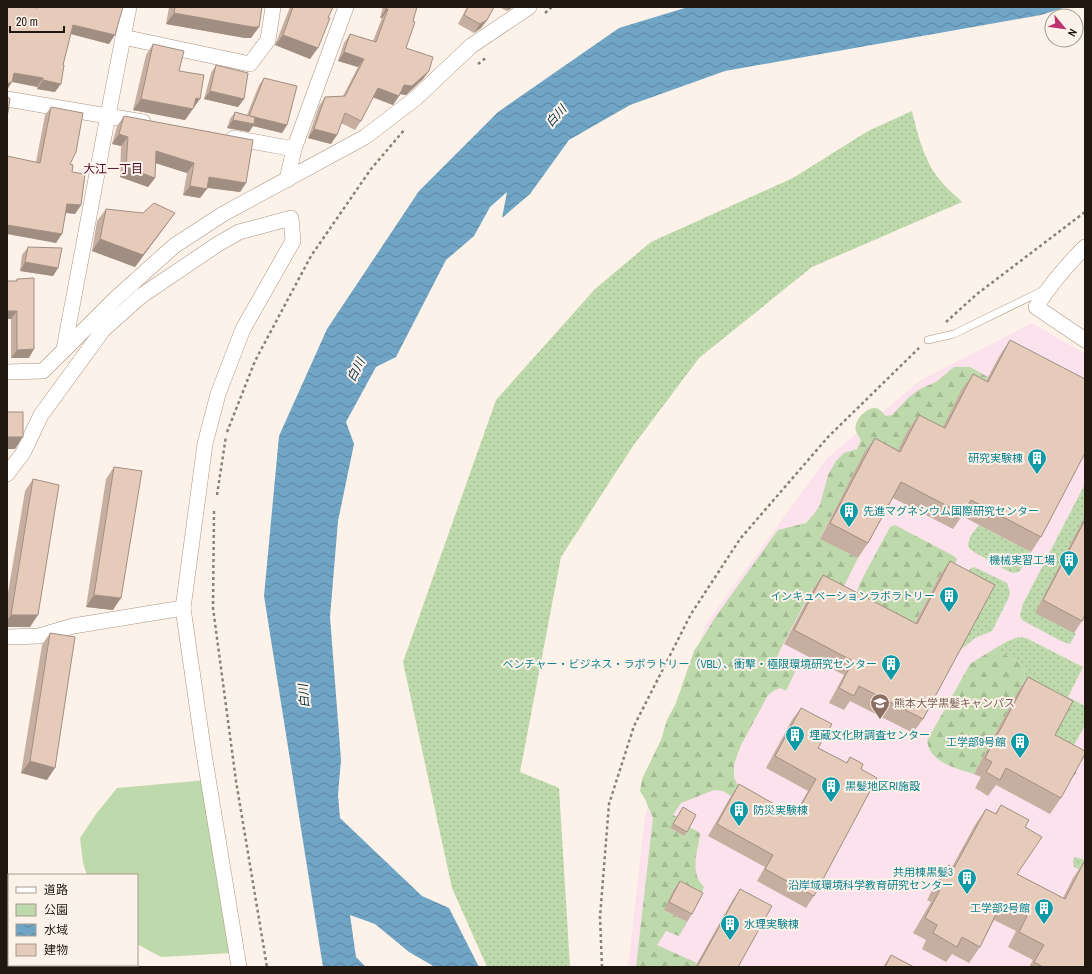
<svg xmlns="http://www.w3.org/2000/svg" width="1092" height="974" font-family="'Archivo Narrow','Noto Sans JP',sans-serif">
<defs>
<pattern id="grass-dots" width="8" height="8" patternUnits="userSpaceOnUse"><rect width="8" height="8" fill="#bed9ab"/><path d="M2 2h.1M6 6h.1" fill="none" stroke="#a3ba92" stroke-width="1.8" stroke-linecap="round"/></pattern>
<pattern id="forest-firs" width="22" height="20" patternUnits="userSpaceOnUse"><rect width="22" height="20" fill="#bed9ab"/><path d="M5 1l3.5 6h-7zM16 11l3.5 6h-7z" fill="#a3ba92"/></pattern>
<pattern id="water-waves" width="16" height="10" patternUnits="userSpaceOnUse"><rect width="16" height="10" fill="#71a5c6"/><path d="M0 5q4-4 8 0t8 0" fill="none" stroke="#5c859f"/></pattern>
</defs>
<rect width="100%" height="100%" fill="#fcf2e9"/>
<path fill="#fbe2ec" d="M1032,323L1085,354V967H628L645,817L706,624L826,459L921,380Z"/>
<g fill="url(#grass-dots)">
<path d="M912,111C917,133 925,163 940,180C946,188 955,195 962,202L812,267L699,358L633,446L561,557L520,772L559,788L570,967H487L452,888L403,662L496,400L595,289L651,242L793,178L868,131Z"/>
<path d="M1085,484V517L1074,633H1076L1070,644L1061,641L1022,620L1020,615L1023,604Z"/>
<path d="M979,525L1031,552L1027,560L1019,572L1012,573L1006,570L974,552L969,548L968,544L971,535Z"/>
<path d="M974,567L1007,583L1010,592L1009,597L992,631L975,638L958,652L967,572L971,568Z"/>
<path d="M1018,637L1026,638L1083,667L1068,697L1085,706V725L1068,756L1017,693L1025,679L1024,666L1017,661L994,649L1006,642Z"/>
<path d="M1075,857L1085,860V872L1074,867L1073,860Z"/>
</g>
<g fill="url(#forest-firs)">
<path d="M954,367H970L988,377L978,397L935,442L916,454H864L820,538L858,558L842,590L812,589L779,652L777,658L779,662L796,670L786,691L781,688L775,690L768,695L741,745L734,764V778L739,787L731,796L723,791L714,790L681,803L673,815L677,817L671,829L684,836L689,827L697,831L700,834C698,851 689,873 704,887L698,901L664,910L687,922L679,936L666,931L657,945L697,963L695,967H636L653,818L645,799L640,791L642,779L661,740L667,720L676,703L694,651L707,631L714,619L778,530L806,523L814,514L820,505L828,475L836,461L844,453L857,449L861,440C859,437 857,434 856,431C853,421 866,407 876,408C880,409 883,413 886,416L892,415L909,397L920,389L936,382Z"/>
<path d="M895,525L954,556L957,559L948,580L940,575L912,628L856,594L860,583L890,527Z"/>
<path d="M994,649L1017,661L1024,666L1025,679L974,774C956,768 930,763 927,741L970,664Z"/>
</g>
<path fill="#bed9ab" d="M207,780L232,953L161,957L137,944V875H87L83,863L80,838L96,814L117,788Z"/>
<path fill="url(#water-waves)" d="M688,7H1066L1041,15L725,71L630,105L569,140L530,194L502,218L507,192L490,207L474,236L446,260L396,357L376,367L346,422L354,444L338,521L330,617L341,760L338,795L340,818L422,896L449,908L479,967H435L409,952L375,924L350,915L356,957L366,967H323L264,596L279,436L327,329L419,191L498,112L619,28Z"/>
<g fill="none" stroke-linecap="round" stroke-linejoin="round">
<defs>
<path id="service" d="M928,340L954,334L1044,290"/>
<g id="minor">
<path d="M123,37L250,64L268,40L273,7"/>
<path d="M7,99L143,122"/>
<path d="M234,138L294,149"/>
<path d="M287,180L294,149L346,7"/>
<path d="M1085,247C1066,266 1050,285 1036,307L1085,340"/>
<path d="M64,349L108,115L129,7"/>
<path d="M7,372L43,371L114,300L174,246L223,214L365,137L416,98L471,46L529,7"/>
<path d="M7,474L23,453L41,415L103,330L141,296L218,244L239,232L291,218L293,241L243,329L218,394L205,444L183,608L204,754L239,967"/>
<path d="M7,637L39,636L73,626L183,608"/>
</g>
</defs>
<use href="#service" stroke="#aa9581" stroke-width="8"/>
<use href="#minor" stroke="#aa9581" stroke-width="16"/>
<g stroke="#898077" stroke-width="2.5" stroke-dasharray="3 3" stroke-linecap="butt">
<path d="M545,13L552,7"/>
<path d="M478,64L487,57"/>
<path d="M946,322L977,294L1085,212"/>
<path d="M227,432L255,361L311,256L371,169L405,129"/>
<path d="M217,495L226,436"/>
<path d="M214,511L213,608L236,781L267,967"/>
<path d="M1075,772L1074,774L1076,777"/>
<path d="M602,967L600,917L609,804L634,726L691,614L740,539L828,437L919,348"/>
</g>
<use href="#service" stroke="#fff" stroke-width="7"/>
<use href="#minor" stroke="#fff" stroke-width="15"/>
</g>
<g fill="#c6afa0">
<path d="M34,7H123L109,44L71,34L55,92L37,89Z"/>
<path d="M169,7H262L251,38H245L166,24Z"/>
<path d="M290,7H333L310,59L275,45Z"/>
<path d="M383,7H417L413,21L406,48L429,71L423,79L406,95L400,94L393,105L373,97L361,121L355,130L341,123L331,144L308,138L319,106L325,97L343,96L358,67L338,61L344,43L350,34L373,41L382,18H380Z"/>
<path d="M467,7H494L487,20L481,28L474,33L458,24Z"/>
<path d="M499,7H513L507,11Z"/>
<path d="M153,44L179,71L192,110L185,120L133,110L146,55Z"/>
<path d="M216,65L244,99L238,107L204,99L211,73Z"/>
<path d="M264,78L287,125L282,133L253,126L249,132L227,128L230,119L235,112L247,115L259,85Z"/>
<path d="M51,107L70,164L72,172L81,205L75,214L66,213L56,243L36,162L45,115Z"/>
<path d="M124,116L246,183L240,192L207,188L200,198L183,195L187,173L155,163V178L148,187L120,177L121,146L112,144L117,126Z"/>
<path d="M106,209L166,225L135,267L92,251L97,221Z"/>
<path d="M28,247L58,268L53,276L20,271L22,255Z"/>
<path d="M17,279L29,358H11V319H7V281H15Z"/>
<path d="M1010,340L1041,537L1031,552L962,516L953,529L893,498L868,543L858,558L820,539L864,453L875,438L898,450L908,430L919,415L943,427L962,389L973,374L986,381L1000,355Z"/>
<path d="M114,467L113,610L86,607L106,479Z"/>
<path d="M33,479L30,627H7V599L25,491Z"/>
<path d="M1085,516V615L1082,621L1074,633L1035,613Z"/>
<path d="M950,561L923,719L913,733L850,701L844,710L829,703L844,675L784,644L813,589L823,575L915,623L940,575Z"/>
<path d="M50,633L47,780L21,773L42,645Z"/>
<path d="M1028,677L1055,735L1061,798L1050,814L996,785L988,796L975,788L981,777L974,774L1017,693Z"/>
<path d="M801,708L818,748L846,763L850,757L861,769L814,896L806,908L757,881L765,867L708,836L731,796L739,784L794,815L808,791L766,768L792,720Z"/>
<path d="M1001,805L1025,827L1017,874L1063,898L1073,878L1084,862L1085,967H1029L1033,960L1008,947L1016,931L994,920L980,947L969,963L952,954L946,962L922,949L926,940L913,933L931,902L927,900L937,881L948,865L952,867L975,825L986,809L995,814Z"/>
<path d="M683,807L687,832L684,836L670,828Z"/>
<path d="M680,881L692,914L687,922L664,910L674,889Z"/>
<path d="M740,889L738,967H695L732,901Z"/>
<path d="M891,955L914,967H883Z"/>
</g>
<g fill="#a18e82">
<path d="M510,7H513L507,11Z"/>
<path d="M386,9H388L382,18H380Z"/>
<path d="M174,13L259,27L251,38H245L166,24Z"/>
<path d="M487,20L481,28L474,33L480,24Z"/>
<path d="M73,25L115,35L109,44L67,33Z"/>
<path d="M283,35L318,48L310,59L275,45Z"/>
<path d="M344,52L364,59L358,67L338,61Z"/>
<path d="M429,71L423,79L406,95L398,94L404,85Z"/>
<path d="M14,73L43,78L37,87L12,82L7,90V84Z"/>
<path d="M43,80L61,84L55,92L37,89Z"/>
<path d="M378,88L399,96L393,105L372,97Z"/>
<path d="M210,91L244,99L238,107L204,99Z"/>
<path d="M196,98L200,99L185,120L133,110L141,99Z"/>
<path d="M250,116L287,125L282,133L253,126L249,132L227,128L233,120Z"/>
<path d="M314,129L337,135L331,144L308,138Z"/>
<path d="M119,134L128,137L121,146L112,144Z"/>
<path d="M156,151L194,163L187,173L149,161Z"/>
<path d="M126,167L155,178L148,187L120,177Z"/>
<path d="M209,177L246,183L240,192L202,187Z"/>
<path d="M190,186L207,189L200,198L183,195Z"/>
<path d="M67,204L81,205L75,214L61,212Z"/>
<path d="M175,213L135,267L92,251L100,239Z"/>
<path d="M7,225L62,234L56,243L7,234Z"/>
<path d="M25,262L58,268L53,276L20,271Z"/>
<path d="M7,311H17L11,319H7Z"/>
<path d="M34,349L29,358H11L17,350Z"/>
<path d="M7,437H23L15,449H7Z"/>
<path d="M94,595L121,598L113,610L86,607Z"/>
<path d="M11,615H38L30,627H7V620Z"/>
<path d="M30,761L55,768L47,780L21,773Z"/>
</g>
<g fill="#e6cbba" stroke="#a18e82">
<path d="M7,7H31L38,8L39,7H123L115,35L73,25L63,65H64L61,84L43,80V78L14,73L12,82L7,84Z"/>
<path d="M175,7H262L259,27H252L174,13Z"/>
<path d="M293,7H333L328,18H330L318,48L283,35Z"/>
<path d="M386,7H417L413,21L415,22L406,48L433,57L429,71L412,86L404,85L399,96L378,88L361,121L345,113L337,135L314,129L325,97L345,96L364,59L344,52L350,34L376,42L388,9H386Z"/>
<path d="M468,7H494L487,20L480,24L464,15Z"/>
<path d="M153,44L184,51L179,71L204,75L200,99L196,98L193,109L141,99Z"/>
<path d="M216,65L248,73L244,99L210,91Z"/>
<path d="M264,78L297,86L287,125L250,116L255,117L254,124L233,120L235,112L249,116Z"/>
<path d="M7,96L10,99L7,118Z"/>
<path d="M51,107L83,113L76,152L70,164L73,165L72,172L85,174L81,205L67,204L62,234L7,225V156L40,163Z"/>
<path d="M124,116L253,140L246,183L209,177L207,189L190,186L194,163L156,151L155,178L126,167L128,137L119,134Z"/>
<path d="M154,203L175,213L143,255L100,239L106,209L143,213Z"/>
<path d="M28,247L62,248L58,268L25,262Z"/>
<path d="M34,278V349L17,350V311H7V281H17V279Z"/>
<path d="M1010,340L1085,379V453L1041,537L971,500L963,514L901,482L868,543L830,523L875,438L900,452L919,415L945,428L973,374L988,382Z"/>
<rect x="7" y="412" width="16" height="25"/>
<path d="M114,467L142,471L121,598L94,595Z"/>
<path d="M33,479L59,485L38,615H11Z"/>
<path d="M1085,520V615L1082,621L1043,600Z"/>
<path d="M950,561L995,585L923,719L859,686L854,696L839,688L853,661L794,630L823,575L917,624Z"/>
<path d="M50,633L75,637L55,768L30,761Z"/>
<path d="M1028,677L1073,701L1055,735L1085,751V754L1061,798L1006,768L1000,780L986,772L992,762L985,758Z"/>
<path d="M801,708L832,724L818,748L847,763L850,757L863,764L861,769L877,778L814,896L765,869L773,855L717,824L739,784L795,816L816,779L775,756Z"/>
<path d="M1001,805L1029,820L1025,827L1042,837L1017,874L1065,899L1084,862L1085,863V967H1043L1034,962L1044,945L1019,932L1027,916L1002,902L980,947L962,937L957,947L933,933L937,925L925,918L942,886L938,884L948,865L954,868L986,809L996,814Z"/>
<path d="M683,807L696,815L687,832L673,824Z"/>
<path d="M7,879L9,880V965H39L41,967H7Z"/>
<path d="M680,881L703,893L692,914L669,902Z"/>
<path d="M740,889L772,906L738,967H697Z"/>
<path d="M891,955L914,967H885Z"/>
</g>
<defs>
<symbol id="building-pin" viewBox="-11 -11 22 30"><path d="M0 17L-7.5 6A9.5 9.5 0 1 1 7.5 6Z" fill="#0f9aa8" stroke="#fcf2e9"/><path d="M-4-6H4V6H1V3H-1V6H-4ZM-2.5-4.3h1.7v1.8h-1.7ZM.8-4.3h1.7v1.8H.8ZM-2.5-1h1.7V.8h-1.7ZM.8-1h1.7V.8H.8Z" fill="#fff"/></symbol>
<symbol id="university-pin" viewBox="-11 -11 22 30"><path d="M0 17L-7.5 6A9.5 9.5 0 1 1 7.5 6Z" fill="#8d6e63" stroke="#fcf2e9"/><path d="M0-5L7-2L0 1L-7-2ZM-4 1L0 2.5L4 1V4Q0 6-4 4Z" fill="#fff"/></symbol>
</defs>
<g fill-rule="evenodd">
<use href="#building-pin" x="1026" y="447" width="22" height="30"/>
<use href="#building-pin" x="838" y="500" width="22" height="30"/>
<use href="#building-pin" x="1058" y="549" width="22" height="30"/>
<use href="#building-pin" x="938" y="585" width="22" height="30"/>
<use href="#building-pin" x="880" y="653" width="22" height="30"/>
<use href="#university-pin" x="869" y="692" width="22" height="30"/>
<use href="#building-pin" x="784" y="724" width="22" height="30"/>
<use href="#building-pin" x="1009" y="731" width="22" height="30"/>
<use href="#building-pin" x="820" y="775" width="22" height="30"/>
<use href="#building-pin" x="728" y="799" width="22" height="30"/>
<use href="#building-pin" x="956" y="867" width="22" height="30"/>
<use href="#building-pin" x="1033" y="897" width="22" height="30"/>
<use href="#building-pin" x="719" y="913" width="22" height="30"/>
</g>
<g text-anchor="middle" stroke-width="4" stroke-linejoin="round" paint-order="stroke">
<g font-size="11" fill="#0d838f" stroke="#fcf2e9" text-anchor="end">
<text x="1023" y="462">研究実験棟</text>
<text x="863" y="515" text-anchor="start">先進マグネシウム国際研究センター</text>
<text x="1055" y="564">機械実習工場</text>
<text x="935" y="600">インキュベーションラボラトリー</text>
<text x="877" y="668">ベンチャー・ビジネス・ラボラトリー（VBL）、衝撃・極限環境研究センター</text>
<text x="809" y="739" text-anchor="start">埋蔵文化財調査センター</text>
<text x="1006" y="746">工学部9号館</text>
<text x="845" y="790" text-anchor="start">黒髪地区RI施設</text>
<text x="753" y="814" text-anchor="start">防災実験棟</text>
<text x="953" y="876">共用棟黒髪3<tspan x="953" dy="13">沿岸域環境科学教育研究センター</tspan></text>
<text x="1030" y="912">工学部2号館</text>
<text x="744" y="928" text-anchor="start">水理実験棟</text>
</g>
<g font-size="11" fill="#785e54" stroke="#fcf2e9" text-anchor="start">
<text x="894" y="707">熊本大学黒髪キャンパス</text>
</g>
<g font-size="12" font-style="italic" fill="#053249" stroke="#fcf2e9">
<text transform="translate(556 116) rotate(-48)" y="4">白川</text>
<text transform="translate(356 370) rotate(-63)" y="4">白川</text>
<text transform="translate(304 696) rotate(-95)" y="4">白川</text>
</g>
<g font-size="12" fill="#4e0c2a" stroke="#fcf2e9">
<text x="113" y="173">大江一丁目</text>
</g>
</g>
<rect width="1092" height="974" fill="none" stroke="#201810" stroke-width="16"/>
<rect x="8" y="874" width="130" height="92" fill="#fcf2e9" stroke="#a49b92"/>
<rect x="16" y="887" width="20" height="6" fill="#ffffff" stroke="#a49b92"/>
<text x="44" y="894" font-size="12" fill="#201810">道路</text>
<rect x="16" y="904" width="20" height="12" fill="#bed9ab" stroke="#a49b92"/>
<text x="44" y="914" font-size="12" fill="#201810">公園</text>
<rect x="16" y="924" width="20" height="12" fill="url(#water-waves)" stroke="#a49b92"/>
<text x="44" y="934" font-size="12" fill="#201810">水域</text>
<rect x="16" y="944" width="20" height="12" fill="#e6cbba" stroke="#a49b92"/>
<text x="44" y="954" font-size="12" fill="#201810">建物</text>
<g transform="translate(1064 28) rotate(119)"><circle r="19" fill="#fcf2e9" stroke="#a49b92"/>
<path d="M0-3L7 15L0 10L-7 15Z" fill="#bc336f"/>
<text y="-6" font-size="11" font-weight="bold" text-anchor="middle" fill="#201810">N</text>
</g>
<path d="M10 26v6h54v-6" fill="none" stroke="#201810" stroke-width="2"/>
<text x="16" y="26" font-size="12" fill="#201810" stroke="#fcf2e9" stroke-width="3" paint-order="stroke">20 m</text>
</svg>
